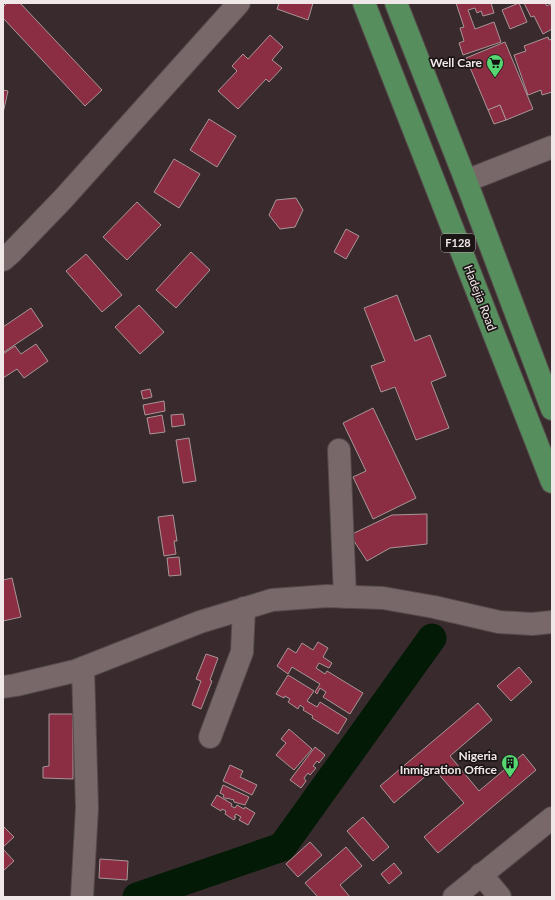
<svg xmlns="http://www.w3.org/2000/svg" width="555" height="900" font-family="Lato,sans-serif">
<rect width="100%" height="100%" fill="#392b2d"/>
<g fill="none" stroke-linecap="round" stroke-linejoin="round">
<path stroke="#021a06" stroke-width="29" d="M137,897L282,847L432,638"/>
</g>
<g fill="#8b2d43" stroke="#a89698">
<path d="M7,3H20L102,90L85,106L3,18V7Z"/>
<path d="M279,3H313L308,20L277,9Z"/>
<path d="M456,3H491L494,13L483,16L481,11L477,13L475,8L468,10L475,29L494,22L501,42L463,55L459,43L464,41L460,28L464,27Z"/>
<path d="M519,3L527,22L510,29L502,10Z"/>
<path d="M524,3H545L547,6L550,4L552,8V29L543,34L534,16L531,17Z"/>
<path d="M270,35L283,47L272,60L282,68L269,82L266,79L238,109L218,91L237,71L232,66L243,54L248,59Z"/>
<path d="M548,37L549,40L552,39V92L542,95L541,90L528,95L514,55L526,51L524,46Z"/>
<path d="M505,42L533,109L506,120L500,105L488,110L466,58Z"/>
<path d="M3,90L8,91L3,113Z"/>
<path d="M500,105L506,120L494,124L488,110Z"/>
<path d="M209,119L236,136L217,167L190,150Z"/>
<path d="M174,159L200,174L179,208L154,192Z"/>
<path d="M296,198L303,210L295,227L280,229L269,215L276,200Z"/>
<path d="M137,202L161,225L127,260L103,237Z"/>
<path d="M346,229L359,236L346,259L334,252Z"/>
<path d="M191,252L210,270L176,308L156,290Z"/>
<path d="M86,254L122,295L102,312L66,271Z"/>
<path d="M397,295L415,341L430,335L446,376L431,382L449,428L416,440L395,387L381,392L371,366L385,361L364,308Z"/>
<path d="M139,305L164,332L140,354L115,327Z"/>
<path d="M31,308L43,326L4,352L3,350V327Z"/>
<path d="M36,344L48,361L24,378L17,369L3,378V354L15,346L21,354Z"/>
<path d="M150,389L152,397L143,399L141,391Z"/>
<path d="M164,401L165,411L145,415L143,405Z"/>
<path d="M373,408L416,498L373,519L353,477L366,471L343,423Z"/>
<path d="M183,414L185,425L172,427L171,415Z"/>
<path d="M162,415L165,432L150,434L147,418Z"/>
<path d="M189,438L196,481L183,483L176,440Z"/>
<path d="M427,514V544L390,548L367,561L350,535L392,515Z"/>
<path d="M173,515L177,541H174L176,554L164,556L158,517Z"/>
<path d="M179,557L181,575L169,576L167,558Z"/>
<path d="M12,578L21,617L3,621V580Z"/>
<path d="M318,642L328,648L323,657L332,663L329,668L319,663L316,668L325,674L327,671L363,693L350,714L323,697L326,692L320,688L317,694L315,692L320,684L292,667L288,674L277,666L288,648L296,653L302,643L313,650Z"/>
<path d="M206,654L218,658L210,680L212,681L201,709L192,705L201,681L196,679Z"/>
<path d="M519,667L532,682L511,701L497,686Z"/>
<path d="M288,675L314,691L307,701L317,707L320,702L347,719L338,734L312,718L313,716L303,710L304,708L300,705L298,709L288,702L290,699L285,696L284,698L276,694Z"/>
<path d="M478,703L492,720L450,756L479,791L523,754L536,770L438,853L424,837L464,803L434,769L394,803L380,786Z"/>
<path d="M49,714H73V779L43,778V767L49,766Z"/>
<path d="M289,729L312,749L294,770L276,755L286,743L281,739Z"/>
<path d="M315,747L325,755L319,763L317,761L313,766L316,768L310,775L308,773L304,778L306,781L301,788L290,780Z"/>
<path d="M230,765L243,771L240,777L257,785L252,795L223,781Z"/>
<path d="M223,785L249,797L245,805L234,802L233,799L232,800L228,798L227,799L223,797L224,795L220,793Z"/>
<path d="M217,795L232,804L231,806L235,808L237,805L244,809L245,807L255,813L248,825L239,820L241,817L236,814L234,817H236L234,820L225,814L226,811L222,809L221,811L211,805Z"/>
<path d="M363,817L389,847L373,861L347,831Z"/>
<path d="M3,826L14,837L3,847Z"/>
<path d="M310,842L322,855L298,877L286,864Z"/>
<path d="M346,847L362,866L340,885L350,897H318L305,883Z"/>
<path d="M3,849L14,861L3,871Z"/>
<path d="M100,859L128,861L127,880L99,878Z"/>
<path d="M394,863L402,873L389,884L381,874Z"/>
</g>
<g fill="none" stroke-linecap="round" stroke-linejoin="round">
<defs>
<g id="minor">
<path d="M466,181L552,147"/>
<path d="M3,260L11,253L63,199L239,3"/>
<path d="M339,450L345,597"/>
<path d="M3,687L16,685L75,671L200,622L272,600L327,596L383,598L434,607L499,622L532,624L552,622"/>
<path d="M210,737L242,652L244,608"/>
<path d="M481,874L500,897"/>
<path d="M82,897L87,808L83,668"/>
<path d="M454,897L552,818"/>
</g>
<g id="major">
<path d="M364,3L552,482"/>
<path d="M396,3L466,181L552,409"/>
</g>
</defs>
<use href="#minor" stroke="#564a4c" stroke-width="24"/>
<use href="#major" stroke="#564a4c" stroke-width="24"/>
<use href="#minor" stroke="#78686a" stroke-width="22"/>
<use href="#major" stroke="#578e5e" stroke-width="22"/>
</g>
<defs>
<symbol id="supermarket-pin" viewBox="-11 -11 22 30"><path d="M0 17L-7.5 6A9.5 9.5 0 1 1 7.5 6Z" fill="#56d671" stroke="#1c1516"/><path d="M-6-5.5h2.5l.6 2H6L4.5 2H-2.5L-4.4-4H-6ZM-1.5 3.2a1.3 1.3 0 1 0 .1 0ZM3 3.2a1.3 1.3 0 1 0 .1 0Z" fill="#111"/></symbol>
<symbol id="building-pin" viewBox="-11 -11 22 30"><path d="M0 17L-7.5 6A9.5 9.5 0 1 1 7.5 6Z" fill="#56d671" stroke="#1c1516"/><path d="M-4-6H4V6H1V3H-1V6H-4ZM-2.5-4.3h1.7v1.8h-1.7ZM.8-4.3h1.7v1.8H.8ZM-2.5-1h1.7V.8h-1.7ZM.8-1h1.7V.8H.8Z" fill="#111"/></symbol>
</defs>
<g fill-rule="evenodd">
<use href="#supermarket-pin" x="485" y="53" width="20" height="27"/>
<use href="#building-pin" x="500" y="753" width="20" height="27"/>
</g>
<g text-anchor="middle" stroke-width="3.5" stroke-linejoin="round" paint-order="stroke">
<rect fill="#1c1516" stroke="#b0a8a9" stroke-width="1" x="441" y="234" width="34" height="18" rx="3"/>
<g font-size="11" font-weight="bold" fill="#f0e7e8">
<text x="458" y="247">F128</text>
</g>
<g font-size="12" font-weight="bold" fill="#f0e7e8" stroke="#1c1516" text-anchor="end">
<text x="482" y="67">Well Care</text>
<text x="497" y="760">Nigeria<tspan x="497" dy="14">Inmigration Office</tspan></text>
</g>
<g font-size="12" fill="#f0e7e8" stroke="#1c1516">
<text transform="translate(480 298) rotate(69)" y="4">Hadejia Road</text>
</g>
</g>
<rect width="555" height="900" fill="none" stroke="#f0e7e8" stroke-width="8"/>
</svg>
